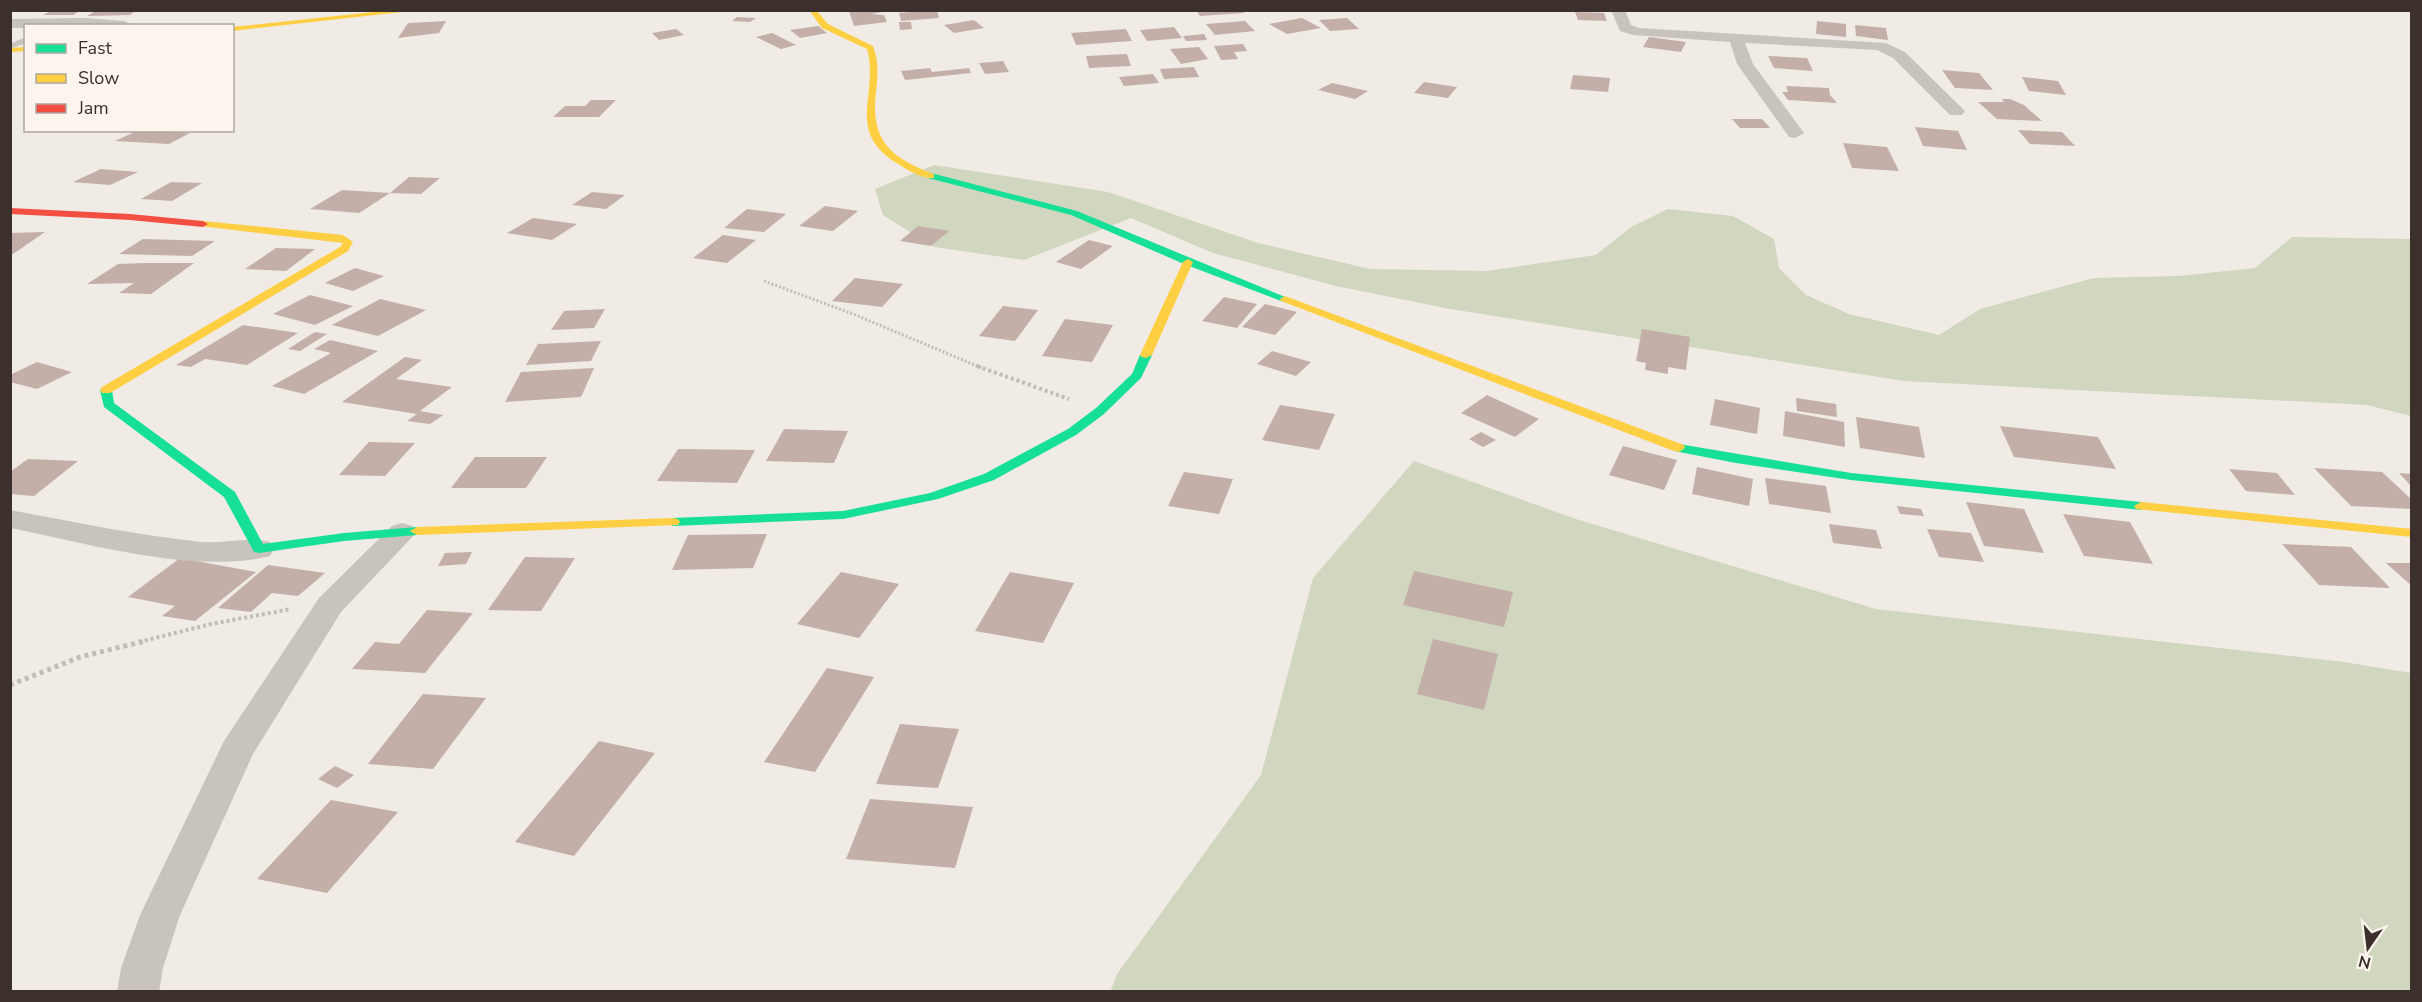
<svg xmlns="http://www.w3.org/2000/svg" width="2422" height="1002" font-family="'Nunito Sans',sans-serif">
<rect width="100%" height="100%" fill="#f0ebe5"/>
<g fill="#d1d6bf">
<path d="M934,165L1108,192L1258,243L1370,269L1487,271L1596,255L1631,227L1668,209L1733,216L1774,239L1779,268L1806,295L1849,314L1939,335L1980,309L2094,278L2178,276L2255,268L2292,237L2411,239V416L2367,405L1904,381L1450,309L1336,286L1213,253L1131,218L1024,260L934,247L883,215L875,189Z"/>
<path d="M1414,461L1576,519L1876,609L2344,662L2411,673V991L1110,992L1117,974L1261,775L1313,578Z"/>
</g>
<g fill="#c3afa7">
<path d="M53,10H81L73,15H43Z"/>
<path d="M97,10H136L130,15L87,16Z"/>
<path d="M894,10L871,14L884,15L887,22L854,26L849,11Z"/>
<path d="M937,10L939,18L901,21L899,13Z"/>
<path d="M1196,10H1242L1244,13L1200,16Z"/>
<path d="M1575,12L1604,13L1607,21L1578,20Z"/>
<path d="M737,17L756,18L750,22L732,21Z"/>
<path d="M1302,18L1321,28L1287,34L1269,24Z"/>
<path d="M1347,18L1359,29L1330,31L1319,20Z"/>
<path d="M974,20L984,28L954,33L944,25Z"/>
<path d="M446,21L439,33L398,38L408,23Z"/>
<path d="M1245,21L1255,31L1215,35L1206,24Z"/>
<path d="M1817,21L1846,24V37L1816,34Z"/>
<path d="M899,22H911L912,29L900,30Z"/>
<path d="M1855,25L1886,28L1888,40L1856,36Z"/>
<path d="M818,26L827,33L800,38L790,30Z"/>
<path d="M1174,27L1182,38L1147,41L1140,30Z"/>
<path d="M676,29L684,35L659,40L652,33Z"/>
<path d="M1126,29L1132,41L1076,45L1071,33Z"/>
<path d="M772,33L796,45L781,49L756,37Z"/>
<path d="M1204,34L1207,40L1186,41L1183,36Z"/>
<path d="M1649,37L1686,42L1681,52L1643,47Z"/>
<path d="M1243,44L1247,51L1234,52L1238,59L1221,60L1214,46Z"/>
<path d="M1199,47L1208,59L1181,64L1170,49Z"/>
<path d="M1127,54L1131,66L1089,68L1086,56Z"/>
<path d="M1768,56L1807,58L1813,71L1774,68Z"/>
<path d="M1003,61L1009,72L985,74L979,63Z"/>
<path d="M1194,67L1199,77L1164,79L1160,69Z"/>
<path d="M930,68L932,72L969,68L971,73L905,80L901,71Z"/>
<path d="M1942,70L1979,73L1993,90L1955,88Z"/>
<path d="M1153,74L1159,83L1124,86L1119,77Z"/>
<path d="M1573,75L1610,78L1608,92L1570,89Z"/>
<path d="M2022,77L2058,81L2066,95L2029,91Z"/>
<path d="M1424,82L1457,87L1448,98L1414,93Z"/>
<path d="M1332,83L1368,91L1355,99L1318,90Z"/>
<path d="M1786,86L1829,88L1830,95L1837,103L1788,100L1782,92H1788Z"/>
<path d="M2002,99H2010L2024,105L2042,121L1997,119L1978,102H2004Z"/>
<path d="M591,100H616L599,117H553L565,106H585Z"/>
<path d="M1732,119H1762L1770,128H1740Z"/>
<path d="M1915,127L1958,131L1967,150L1923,146Z"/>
<path d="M2018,130L2062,132L2075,146L2030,144Z"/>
<path d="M137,131L190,133L169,144L115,141Z"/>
<path d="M1843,143L1887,147L1899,171L1852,168Z"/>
<path d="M101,169L138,172L110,185L73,182Z"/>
<path d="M409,177L440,178L421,194L390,193Z"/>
<path d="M171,182L202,183L172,201L141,199Z"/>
<path d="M342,190L390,193L359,213L310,209Z"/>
<path d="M592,192L625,195L606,209L572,205Z"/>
<path d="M825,206L858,211L833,231L799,226Z"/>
<path d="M747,209L786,214L764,232L724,228Z"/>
<path d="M533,218L577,224L552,240L507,233Z"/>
<path d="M918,226L949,231L931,246L900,241Z"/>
<path d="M45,232L13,254H10V233Z"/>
<path d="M723,235L756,240L727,263L693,258Z"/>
<path d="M143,239L215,241L192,256L119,254Z"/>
<path d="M1089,240L1113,246L1081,269L1056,262Z"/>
<path d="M276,248L315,249L286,271L245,269Z"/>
<path d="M145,263H194L151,294L119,293L134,283L87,284L118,264Z"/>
<path d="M355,268L384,276L353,291L325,283Z"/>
<path d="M855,278L903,284L882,307L832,301Z"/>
<path d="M310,295L353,306L315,325L273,314Z"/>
<path d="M1224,297L1257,304L1237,328L1202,321Z"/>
<path d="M380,299L426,310L378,336L332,325Z"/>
<path d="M1265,304L1297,312L1275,335L1242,327Z"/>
<path d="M1003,306L1038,310L1015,341L979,336Z"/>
<path d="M605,309L594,328L551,330L564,311Z"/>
<path d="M1065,319L1113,325L1092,362L1042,356Z"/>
<path d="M243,325L298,333L247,365L205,359L191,367L176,365Z"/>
<path d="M1642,329L1690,337L1686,370L1668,367V374L1645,370L1646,363L1636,361Z"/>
<path d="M315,332L327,334L300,351L288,349Z"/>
<path d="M330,340L378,351L304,394L272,386L331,353L314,349Z"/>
<path d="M601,341L591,361L526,365L538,344Z"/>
<path d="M1272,351L1311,362L1296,376L1257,364Z"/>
<path d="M405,357L422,360L396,379L452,387L420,411L443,415L430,424L407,421L417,414L342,402Z"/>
<path d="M37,362L72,372L37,389L10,382V375Z"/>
<path d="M594,368L581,397L505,402L521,372Z"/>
<path d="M1487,395L1539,419L1515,437L1461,413Z"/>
<path d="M1796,398L1836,404L1837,417L1797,411Z"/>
<path d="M1715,399L1760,408L1757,434L1710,425Z"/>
<path d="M1280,405L1335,414L1319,450L1262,440Z"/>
<path d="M1785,411L1844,422L1845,447L1783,436Z"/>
<path d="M1856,417L1919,427L1925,458L1860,448Z"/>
<path d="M2000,426L2098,437L2116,469L2014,457Z"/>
<path d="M784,429L848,431L834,463L766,461Z"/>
<path d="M1481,432L1496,440L1483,447L1469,439Z"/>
<path d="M369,442L415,443L385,476L339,475Z"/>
<path d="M1623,446L1677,460L1664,490L1609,475Z"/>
<path d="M678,449L755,450L737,483L657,481Z"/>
<path d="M475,457H547L526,488H451Z"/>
<path d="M28,459L78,461L34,496L10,494V472Z"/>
<path d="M1697,467L1753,479L1749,506L1692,494Z"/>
<path d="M2314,468L2382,472L2412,500V509L2351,506Z"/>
<path d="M2229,469L2277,473L2295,495L2246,491Z"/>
<path d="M1184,472L1233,479L1219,514L1168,506Z"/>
<path d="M2399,473L2412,474V487Z"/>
<path d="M1765,478L1826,486L1831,513L1769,504Z"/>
<path d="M1966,502L2024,509L2044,553L1984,546Z"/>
<path d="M1897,506L1921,509L1924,516L1900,514Z"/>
<path d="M2063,514L2130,522L2153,564L2084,556Z"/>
<path d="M1829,524L1876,530L1882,549L1833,543Z"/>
<path d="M1927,529L1971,533L1984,562L1939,557Z"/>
<path d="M767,534L753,568L672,570L688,535Z"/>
<path d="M2282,544L2351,547L2390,588L2319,585Z"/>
<path d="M472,552L466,564L438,566L445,553Z"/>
<path d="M525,557L575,558L541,611L488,610Z"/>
<path d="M180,558L256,572L195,621L162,616L175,606L128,597Z"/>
<path d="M2386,563H2412V586Z"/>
<path d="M268,565L325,573L298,596L272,593L251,612L218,608Z"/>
<path d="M1414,571L1513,592L1504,627L1403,605Z"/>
<path d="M841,572L899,584L859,638L797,624Z"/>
<path d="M1010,572L1074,583L1043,643L975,631Z"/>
<path d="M427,610L473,613L425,673L352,669L375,642L399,644Z"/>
<path d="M1433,639L1498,654L1484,710L1417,694Z"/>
<path d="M827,668L874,677L815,772L764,762Z"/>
<path d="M423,694L486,698L433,769L368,764Z"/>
<path d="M900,724L959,729L938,788L876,784Z"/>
<path d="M599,741L655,753L574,856L515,842Z"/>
<path d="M335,766L354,775L337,788L318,779Z"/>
<path d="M870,799L973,807L955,868L846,859Z"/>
<path d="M331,800L398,812L327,893L257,879Z"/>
</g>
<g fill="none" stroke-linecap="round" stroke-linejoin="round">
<path stroke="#c2bbb6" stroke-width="3" stroke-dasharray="2 2" stroke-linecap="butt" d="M764,281L853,314L982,368"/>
<g stroke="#c2bbb6" stroke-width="4" stroke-dasharray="3 3" stroke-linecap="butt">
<path d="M977,366L1069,399"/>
<path d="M139,642L211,624L291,609"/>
</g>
<path stroke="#c2bbb6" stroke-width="5" stroke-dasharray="4 4" stroke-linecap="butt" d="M10,685L80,657L145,641"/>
<path fill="#c9c3be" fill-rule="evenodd" d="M23,38H26V43L10,49V44Z"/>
<g fill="#c9c3be" fill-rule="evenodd">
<path d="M1611,10H1625L1631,25L1639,28L1886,43L1905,52L1965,111L1962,115H1950L1893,58L1877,50L1745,43L1753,64L1804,133L1795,138L1789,137L1737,64L1730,42L1633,35L1620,31Z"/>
<path d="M86,18L125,21L132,26H26V28H10V19Z"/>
<path d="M10,510C74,522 137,535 201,542C224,544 247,536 270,542L274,549L270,556C195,575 86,543 10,528Z"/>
<path d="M402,523L412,526L417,532L341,612L253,754L180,915L163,968L159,992H117L121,968L140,915L224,741L319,598L392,526Z"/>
</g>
<g fill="#16e098" fill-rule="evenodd">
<path d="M931,173L1077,211L1290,299L1285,302L1281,301L1184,264L1071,215L928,178L926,176Z"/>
<path d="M1146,352L1152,355L1141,378L1104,414L1076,435L994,480L938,499L843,519L673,526L666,522L673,518L843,511L930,493L984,474L1068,429L1096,408L1132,374L1140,355Z"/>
<path d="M106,386L112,390L114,403L235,492L263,544L344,533L417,527L424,531L417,535L344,541L259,553L254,552L224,497L104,407L100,390Z"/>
<path d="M1679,444L1851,473L2141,502L2148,506L2141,510L1851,480L1736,463L1674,451L1673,448Z"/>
</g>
<g fill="#ffcf43" fill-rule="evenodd">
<path d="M392,10H420L232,31V27Z"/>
<path d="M809,10H816L828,24L873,46C879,61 878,77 876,92C870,141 891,158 934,174V178C923,179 909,171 900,165C843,132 880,96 867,49L822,28Z"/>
<path d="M26,47V51L10,52V48Z"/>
<path d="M203,221L343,235L353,242L348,251L110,393H102L100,390L102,387L340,247L343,243L200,226L198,224Z"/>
<path d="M1188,259L1193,262L1152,355L1146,358L1142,357L1140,355L1183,262Z"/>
<path d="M1285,296L1684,445L1685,448L1679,452L1674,451L1281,301L1280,299Z"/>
<path d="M2141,502L2412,529V537L2136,509L2134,506Z"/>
<path d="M673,518L678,519L680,522L678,525L417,535L410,531L417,527Z"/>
</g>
<path fill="#f24e42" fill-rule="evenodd" d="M10,208L130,214L203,221L208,224L203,227L130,220L10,214Z"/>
</g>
<rect width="2422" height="1002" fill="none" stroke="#3b302b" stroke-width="24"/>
<rect x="24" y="24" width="210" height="108" fill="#fbf5ee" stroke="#aea6a0" stroke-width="1.5"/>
<rect x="36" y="44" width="30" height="9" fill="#16e098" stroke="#aea6a0" stroke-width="1.5"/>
<text x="78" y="54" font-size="18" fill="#3b302b">Fast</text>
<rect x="36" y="74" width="30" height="9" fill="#ffcf43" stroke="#aea6a0" stroke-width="1.5"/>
<text x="78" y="84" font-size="18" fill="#3b302b">Slow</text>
<rect x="36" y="104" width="30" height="9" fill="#f24e42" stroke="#aea6a0" stroke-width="1.5"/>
<text x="78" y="114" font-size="18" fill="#3b302b">Jam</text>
<g transform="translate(2368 948) rotate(194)" stroke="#fbf5ee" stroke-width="4.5" paint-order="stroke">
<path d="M0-4.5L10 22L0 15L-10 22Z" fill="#3b302b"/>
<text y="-9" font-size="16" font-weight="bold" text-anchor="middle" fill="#3b302b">N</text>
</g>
</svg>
